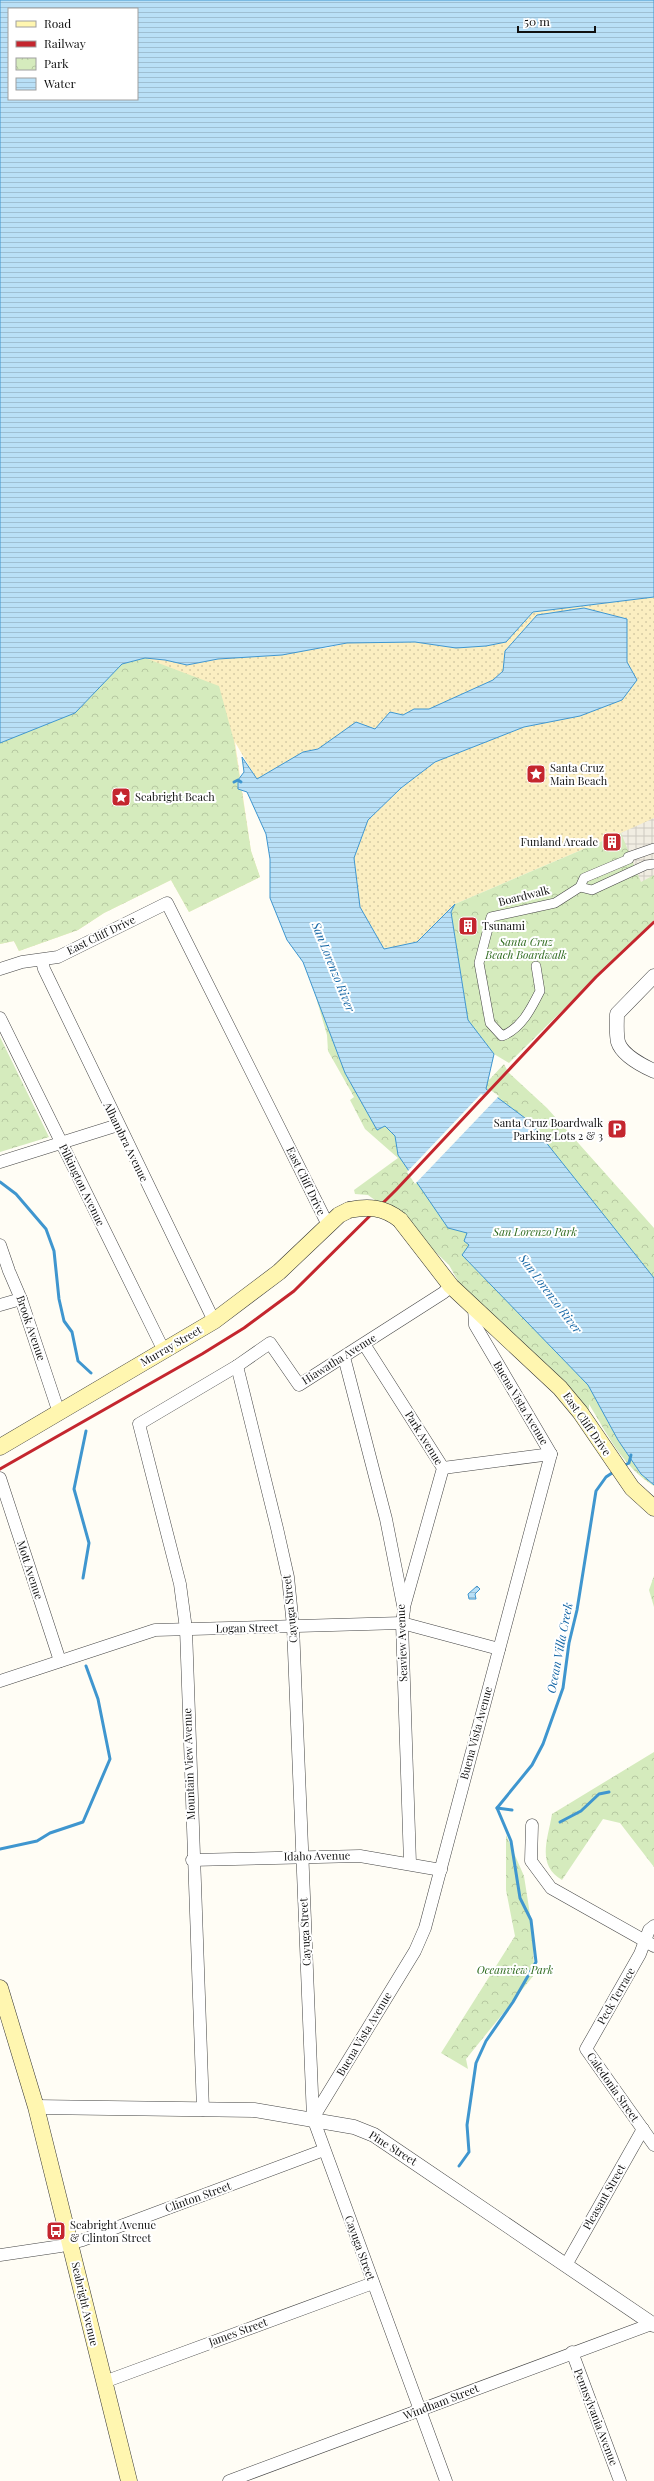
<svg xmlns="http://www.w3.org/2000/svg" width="654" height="2481" font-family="'Playfair Display',serif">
<defs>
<pattern id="sand-dots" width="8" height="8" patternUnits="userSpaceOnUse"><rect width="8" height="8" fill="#fbeec1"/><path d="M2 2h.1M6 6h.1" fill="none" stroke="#d6cba5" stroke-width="1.8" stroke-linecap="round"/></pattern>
<pattern id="park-crowns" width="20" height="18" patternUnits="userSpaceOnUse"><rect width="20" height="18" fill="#d5ebbd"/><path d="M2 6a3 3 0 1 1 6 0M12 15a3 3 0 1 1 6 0" fill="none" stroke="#b6c8a1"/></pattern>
<pattern id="plaza-grid" width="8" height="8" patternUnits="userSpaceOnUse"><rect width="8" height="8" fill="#f1ede2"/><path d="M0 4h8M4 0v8" fill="none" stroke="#cecac1"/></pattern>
<pattern id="water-rules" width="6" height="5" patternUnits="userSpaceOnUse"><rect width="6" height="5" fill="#b9e0f7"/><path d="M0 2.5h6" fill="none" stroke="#9ebfd3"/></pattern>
</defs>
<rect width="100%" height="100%" fill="#fffdf5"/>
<path fill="url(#sand-dots)" d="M654,597V819L455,904L417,942L384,949L360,907L354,858L368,820L401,788L435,762L524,727L580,716L627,662V619L584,608L537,615L505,651L503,671L493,680L429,709L414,710L403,715L390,712L375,729L333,740L318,749L303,752L257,780L235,742L251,851L260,877L189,912L171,880L104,913L78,930L19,951L14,941L0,944V743L75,713L122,664L145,658L165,660L187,665L218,659L327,648L347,643L415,642L456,648L506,642L533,612Z"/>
<g fill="url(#park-crowns)">
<path d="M145,658L219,686L234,741L251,851L260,877L189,912L171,880L104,913L78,930L19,951L14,941L0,944V743L75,713L122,664Z"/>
<path d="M654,819V920L509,1063L494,1054L468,1020L451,912L455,904Z"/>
<path d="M281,870L440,1107L490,1079L504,1064L508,1072L547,1108L654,1228V1486C623,1467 607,1434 589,1404V1413L462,1288L449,1265L402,1220L368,1195L355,1194L354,1190L398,1158L365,1129L350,1100L354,1097L328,1051L327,1035L313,987L271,874L270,871Z"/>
<path d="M0,1037L49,1137L0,1152Z"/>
<path d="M654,1576V1607L649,1590Z"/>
<path d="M654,1752V1867L620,1823L603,1819L562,1880C536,1865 548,1839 552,1814Z"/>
<path d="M506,1835L524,1876L533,1934L534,1975L466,2059L468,2069L441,2053L515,1936L506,1890Z"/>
</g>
<path fill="url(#plaza-grid)" d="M654,818V875L641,882L621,833Z"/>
<g fill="url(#water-rules)" stroke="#3f96cf" fill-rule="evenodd">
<path d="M0,0H654V597L533,612L506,642L486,646L456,648L415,642L347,643L282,655L218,659L187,665L165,660L145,658L122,664L75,713L0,743ZM9,9H137V99H9Z"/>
<path d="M584,608L627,619V662L637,680L622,700L580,716L524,727L435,762L401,788L368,820L354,858L360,907L384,949L417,942L455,904L451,912L468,1020L494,1054L486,1089L529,1121L654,1278V1485L641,1474L618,1440L588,1385L462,1255L469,1245L464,1241L467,1233L448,1228L398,1155L395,1136L385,1126L377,1130L345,1073L303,962L287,940L270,898V859L266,834L247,792L238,789V780L244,772L242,757L257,779L303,752L318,749L356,722L375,729L390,712L403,715L414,709H429L493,680L503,671L505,651L537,615Z"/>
<path d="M477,1586L480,1589L475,1594L476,1599H469L468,1594Z"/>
</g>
<path fill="#fffdf5" d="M489,1089L499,1096L415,1184L407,1172L481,1094L483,1095Z"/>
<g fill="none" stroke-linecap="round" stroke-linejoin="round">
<g stroke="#3f96cf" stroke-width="3">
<path d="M234,782L238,780L241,782"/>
<path d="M0,1182L16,1194L46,1229L54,1251L59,1299L64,1321L72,1332L78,1361L91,1373"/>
<path d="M623,1466L629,1463L631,1455"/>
<path d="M83,1578L89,1543L74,1489L86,1431"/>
<path d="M497,1808L512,1810"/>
<path d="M560,1822L581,1811L599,1794L609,1792"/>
<path d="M0,1849L37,1841L50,1833L83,1822L110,1759L98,1699L86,1666"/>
<path d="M459,2166L469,2152L467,2125L476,2063L486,2041L513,2002L536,1962L531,1920L520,1898L511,1841L497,1808L532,1765L543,1744L563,1688L569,1643L577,1610L596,1491L606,1477L615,1471"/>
</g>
<defs>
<g id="pedestrian">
<path d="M580,887L584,878L629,859L628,857L654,848"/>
<path d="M536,966L540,991C531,1009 521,1029 502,1036L490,1023L479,963L491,917L555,903L580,887L592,890L646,865L654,864"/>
</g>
<g id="minor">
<path d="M42,961L44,969L214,1321"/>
<path d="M0,969L22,962L58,957L167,903L328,1225"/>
<path d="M0,1018L164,1351"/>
<path d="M0,1162L118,1125"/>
<path d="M0,1245L9,1271L21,1299L59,1413"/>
<path d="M0,1305L21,1299"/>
<path d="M364,1344L443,1468L404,1607"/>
<path d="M344,1357L386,1519L404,1610L402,1623L410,1863"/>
<path d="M237,1366L277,1528L288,1577L293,1626L313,2118L446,2481"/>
<path d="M443,1468L551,1454"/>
<path d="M0,1478L60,1661"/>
<path d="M0,1681L155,1630L402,1623L499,1649"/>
<path d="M532,1825L531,1861L551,1888L654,1946"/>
<path d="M192,1860L360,1856L441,1870"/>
<path d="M654,1926L649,1930L640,1954L586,2049L654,2145"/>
<path d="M203,2110L186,1629L180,1584L139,1424L237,1366L270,1343L299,1385L443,1293L451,1286"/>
<path d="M313,2118L415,1951L425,1928L551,1454L475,1325L474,1308"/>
<path d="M0,2255L61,2246L83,2240L324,2150"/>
<path d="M566,2265L643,2129"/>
<path d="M572,2352L620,2481"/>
<path d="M104,2382L373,2283"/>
<path d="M229,2481L654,2323"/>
</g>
<g id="tertiary">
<path d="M654,976L617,1014C617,1023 616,1033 618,1042C622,1055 643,1066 654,1071"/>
<path d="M36,2107L254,2110L354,2127L374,2135L654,2325"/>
</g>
<g id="secondary">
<path d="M400,1220L451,1286L560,1388L580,1412L632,1488L654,1508"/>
<path d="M0,1447L214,1321L279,1272L339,1215L349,1210"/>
<path d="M0,1988L36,2107L129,2481"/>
</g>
</defs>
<use href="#pedestrian" stroke="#444" stroke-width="10"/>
<use href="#minor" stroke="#444" stroke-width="13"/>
<use href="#tertiary" stroke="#444" stroke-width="15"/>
<use href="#secondary" stroke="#333" stroke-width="17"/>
<use href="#pedestrian" stroke="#fff" stroke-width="9"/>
<use href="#minor" stroke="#fff" stroke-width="12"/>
<use href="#tertiary" stroke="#fff" stroke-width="14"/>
<use href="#secondary" stroke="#fff6b0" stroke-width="16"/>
<path stroke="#c4262e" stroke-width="3" d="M0,1469L202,1354L244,1328L294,1291L396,1190L596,977L654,922"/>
<defs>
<path id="secondary-bridge" d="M349,1210C368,1206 384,1207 400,1220"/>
</defs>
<use href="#secondary-bridge" stroke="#333" stroke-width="17" stroke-linecap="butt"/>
<use href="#secondary-bridge" stroke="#fff6b0" stroke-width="16"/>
</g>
<defs>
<symbol id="sight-square" viewBox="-11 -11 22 22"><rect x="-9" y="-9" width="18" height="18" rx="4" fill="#c4262e" stroke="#fff"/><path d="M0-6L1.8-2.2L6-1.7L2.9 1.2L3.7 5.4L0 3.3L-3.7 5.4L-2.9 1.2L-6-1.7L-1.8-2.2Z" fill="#fff"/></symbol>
<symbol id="building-square" viewBox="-11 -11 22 22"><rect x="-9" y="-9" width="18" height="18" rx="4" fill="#c4262e" stroke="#fff"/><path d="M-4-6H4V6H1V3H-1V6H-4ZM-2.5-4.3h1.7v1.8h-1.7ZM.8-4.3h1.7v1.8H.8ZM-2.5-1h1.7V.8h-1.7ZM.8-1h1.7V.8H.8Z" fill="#fff"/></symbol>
<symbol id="parking-square" viewBox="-11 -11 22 22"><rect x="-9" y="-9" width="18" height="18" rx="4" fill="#c4262e" stroke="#fff"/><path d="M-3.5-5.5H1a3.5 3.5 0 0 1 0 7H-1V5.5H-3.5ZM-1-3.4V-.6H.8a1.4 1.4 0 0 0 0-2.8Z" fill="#fff"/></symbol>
<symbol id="bus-square" viewBox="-11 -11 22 22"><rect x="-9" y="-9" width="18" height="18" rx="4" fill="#c4262e" stroke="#fff"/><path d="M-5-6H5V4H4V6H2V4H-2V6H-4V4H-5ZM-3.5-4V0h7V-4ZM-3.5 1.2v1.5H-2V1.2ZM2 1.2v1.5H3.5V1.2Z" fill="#fff"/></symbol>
</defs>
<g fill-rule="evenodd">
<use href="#sight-square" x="525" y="763" width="22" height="22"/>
<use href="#sight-square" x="110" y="786" width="22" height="22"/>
<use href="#building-square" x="601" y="831" width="22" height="22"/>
<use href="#building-square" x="457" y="915" width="22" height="22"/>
<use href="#parking-square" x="606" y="1118" width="22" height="22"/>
<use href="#bus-square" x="45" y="2220" width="22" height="22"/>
</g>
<g text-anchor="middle" stroke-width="4" stroke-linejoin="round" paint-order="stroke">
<g font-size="11" fill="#111" stroke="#fff" text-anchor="start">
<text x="550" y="772">Santa Cruz<tspan x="550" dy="13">Main Beach</tspan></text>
<text x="135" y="801">Seabright Beach</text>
<text x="598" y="846" text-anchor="end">Funland Arcade</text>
<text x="482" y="930">Tsunami</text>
<text x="603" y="1127" text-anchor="end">Santa Cruz Boardwalk<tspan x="603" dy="13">Parking Lots 2 &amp; 3</tspan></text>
<text x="70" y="2229">Seabright Avenue<tspan x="70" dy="13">&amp; Clinton Street</tspan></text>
</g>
<g font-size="11" fill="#111" stroke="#fff">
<text transform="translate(524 896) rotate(-14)" y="4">Boardwalk</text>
<text transform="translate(101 935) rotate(-26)" y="4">East Cliff Drive</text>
<text transform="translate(126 1142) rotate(64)" y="4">Alhambra Avenue</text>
<text transform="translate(306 1181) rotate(64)" y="4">East Cliff Drive</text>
<text transform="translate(82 1185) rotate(64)" y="4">Pilkington Avenue</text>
<text transform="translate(31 1328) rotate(71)" y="4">Brook Avenue</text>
<text transform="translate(171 1346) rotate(-30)" y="4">Murray Street</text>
<text transform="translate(339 1359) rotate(-32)" y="4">Hiawatha Avenue</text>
<text transform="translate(521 1403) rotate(59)" y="4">Buena Vista Avenue</text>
<text transform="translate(587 1424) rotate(55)" y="4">East Cliff Drive</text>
<text transform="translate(424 1438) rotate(58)" y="4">Park Avenue</text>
<text transform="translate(30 1570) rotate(72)" y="4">Mott Avenue</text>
<text transform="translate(290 1609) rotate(-96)" y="4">Cayuga Street</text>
<text transform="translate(247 1628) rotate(-1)" y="4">Logan Street</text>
<text transform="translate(402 1643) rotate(-92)" y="4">Seaview Avenue</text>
<text transform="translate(476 1733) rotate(-75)" y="4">Buena Vista Avenue</text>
<text transform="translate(189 1764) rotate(-92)" y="4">Mountain View Avenue</text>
<text transform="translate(317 1856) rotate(-1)" y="4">Idaho Avenue</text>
<text transform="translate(305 1932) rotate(-93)" y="4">Cayuga Street</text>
<text transform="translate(616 1996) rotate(-60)" y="4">Peck Terrace</text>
<text transform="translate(364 2034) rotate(-59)" y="4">Buena Vista Avenue</text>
<text transform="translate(613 2087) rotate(55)" y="4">Caledonia Street</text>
<text transform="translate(393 2148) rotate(32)" y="4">Pine Street</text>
<text transform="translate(198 2197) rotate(-20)" y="4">Clinton Street</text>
<text transform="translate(604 2197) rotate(-60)" y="4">Pleasant Street</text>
<text transform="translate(360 2248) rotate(70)" y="4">Cayuga Street</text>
<text transform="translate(85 2304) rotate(77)" y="4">Seabright Avenue</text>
<text transform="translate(238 2332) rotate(-20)" y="4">James Street</text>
<text transform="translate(441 2402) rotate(-21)" y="4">Windham Street</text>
<text transform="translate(596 2417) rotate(69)" y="4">Pennsylvania Avenue</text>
</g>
<g font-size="11" font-style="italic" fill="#2f6b1f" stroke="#fff">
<text x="526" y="946">Santa Cruz<tspan x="526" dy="13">Beach Boardwalk</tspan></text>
<text x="535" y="1236">San Lorenzo Park</text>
<text x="515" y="1974">Oceanview Park</text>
</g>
<g font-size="12" font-style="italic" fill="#1768a6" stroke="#fff">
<text transform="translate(333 967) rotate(68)" y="4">San Lorenzo River</text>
<text transform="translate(550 1294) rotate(53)" y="4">San Lorenzo River</text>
<text transform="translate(560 1648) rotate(-79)" y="4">Ocean Villa Creek</text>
</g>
</g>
<rect x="8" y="8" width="130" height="92" fill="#ffffff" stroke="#a0a0a0"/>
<rect x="16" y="21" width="20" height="6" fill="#fff6b0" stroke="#a0a0a0"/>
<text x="44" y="28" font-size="12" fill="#111111">Road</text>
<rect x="16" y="41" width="20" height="6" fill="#c4262e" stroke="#a0a0a0"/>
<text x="44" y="48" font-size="12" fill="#111111">Railway</text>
<rect x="16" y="58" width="20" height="12" fill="url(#park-crowns)" stroke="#a0a0a0"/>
<text x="44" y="68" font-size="12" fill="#111111">Park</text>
<rect x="16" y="78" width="20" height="12" fill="url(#water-rules)" stroke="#a0a0a0"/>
<text x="44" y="88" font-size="12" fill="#111111">Water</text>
<path d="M518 26v6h77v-6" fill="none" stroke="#111111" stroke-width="2"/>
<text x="524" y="26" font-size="12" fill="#111111" stroke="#ffffff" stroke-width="3" paint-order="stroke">50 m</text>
</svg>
